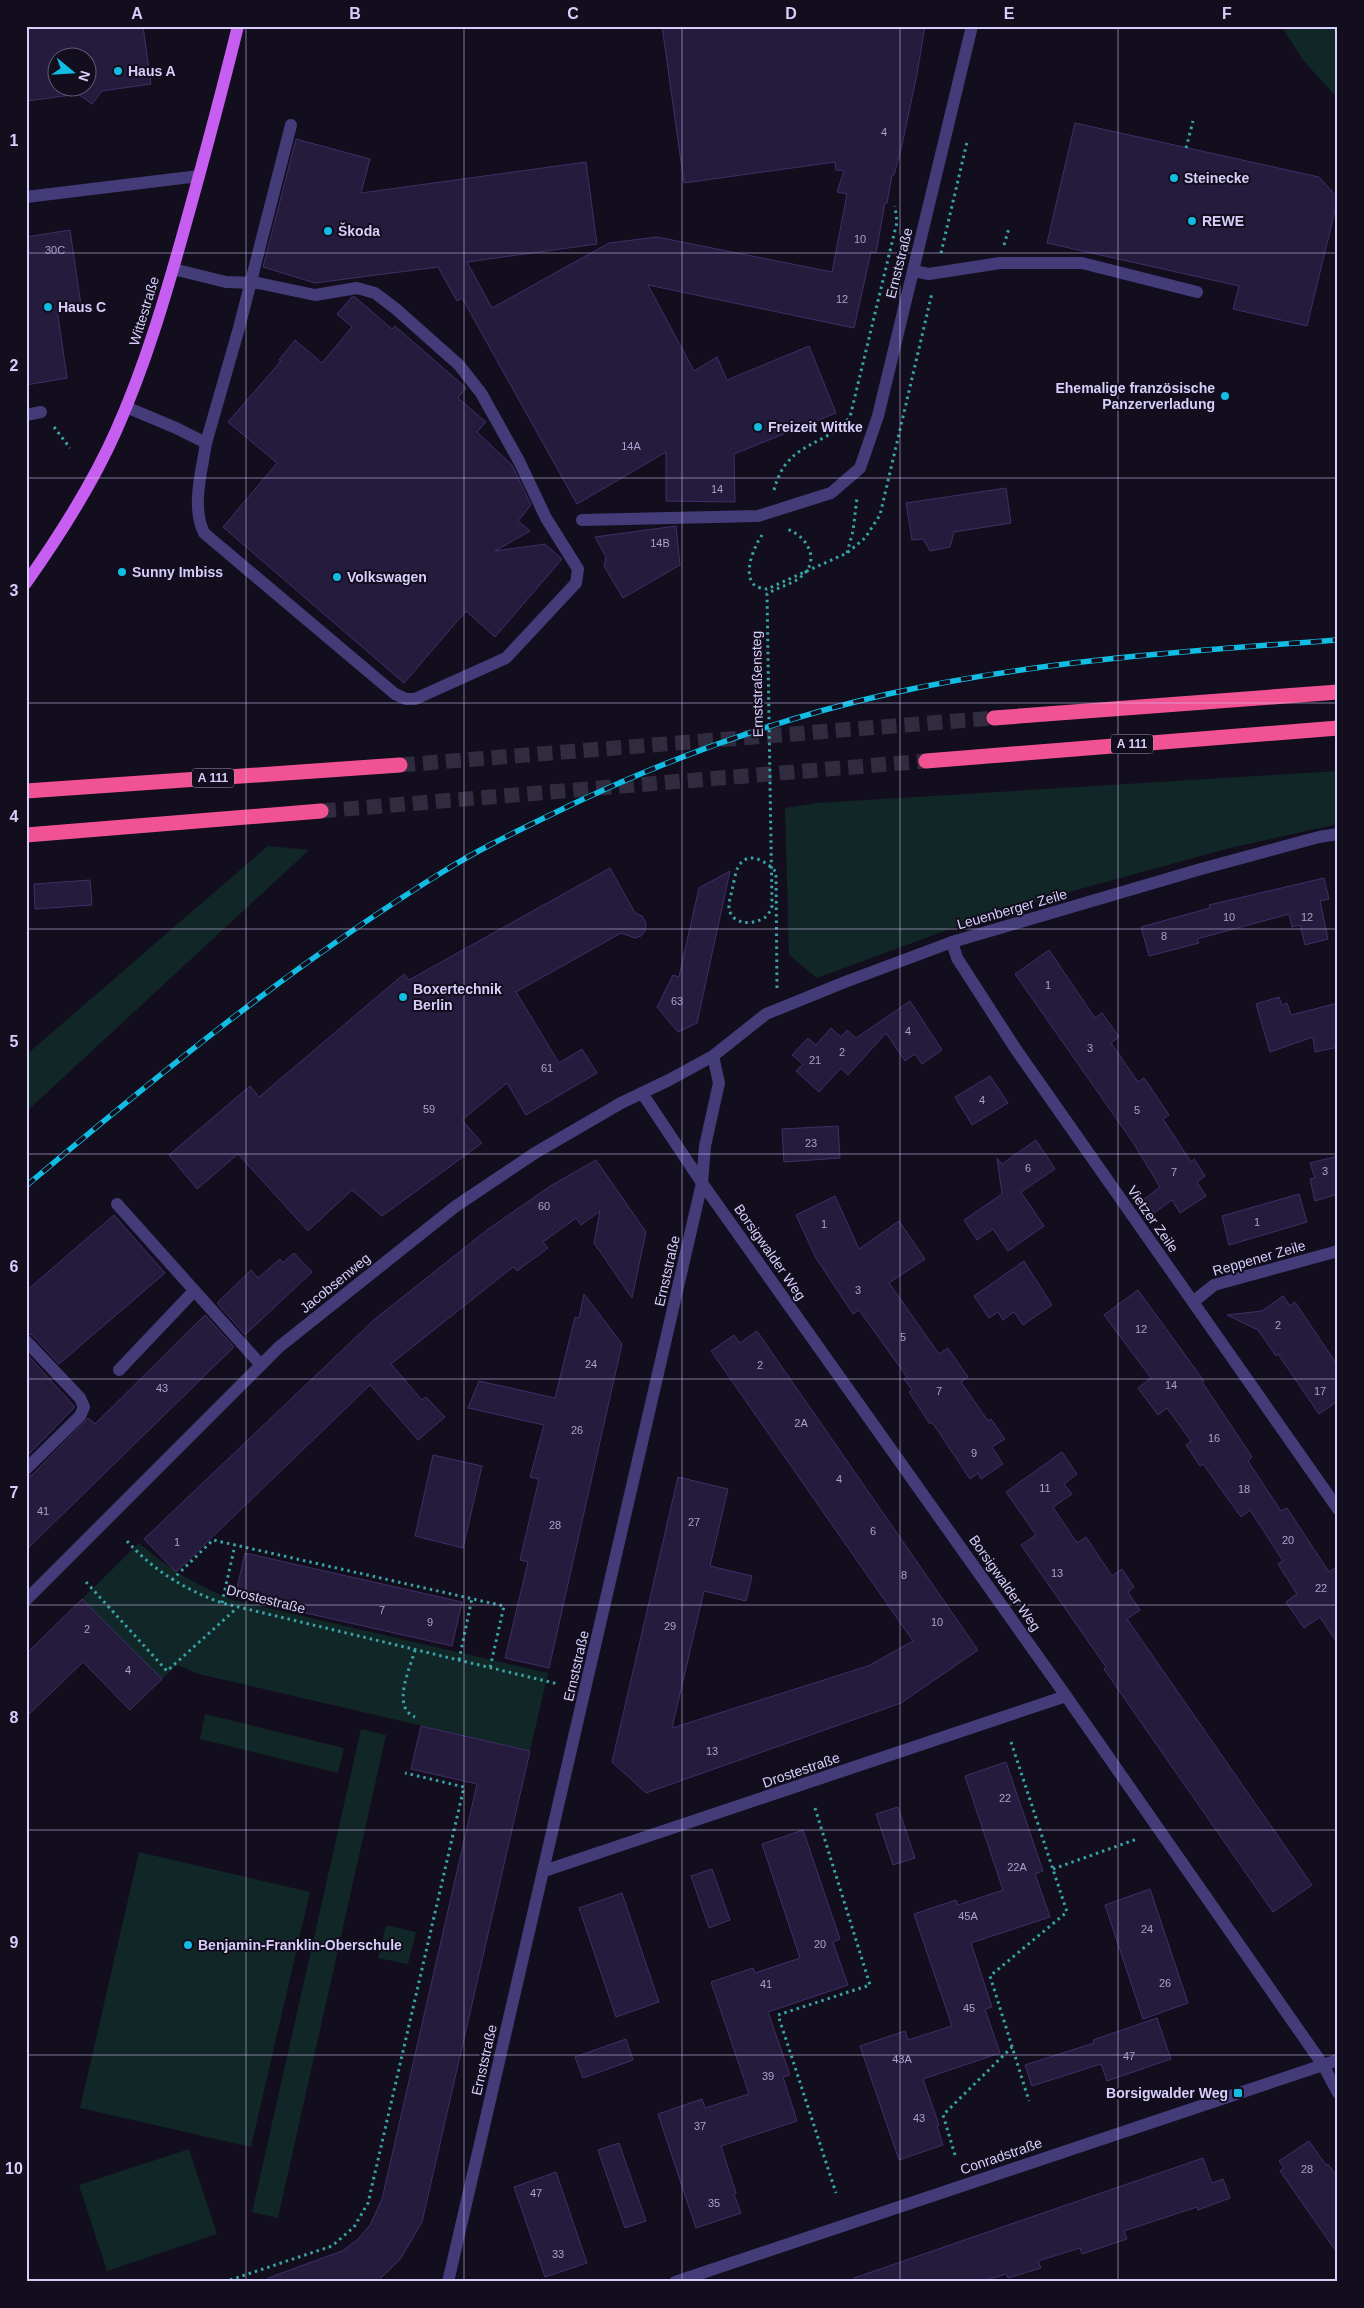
<svg xmlns="http://www.w3.org/2000/svg" width="1364" height="2308" font-family="Arial,sans-serif">
<rect width="100%" height="100%" fill="#120e1e"/>
<g fill="#112627">
<path d="M1281,26H1338V99L1304,61Z"/>
<path d="M1338,771V824L1230,848L1073,891L950,929L817,978L789,955L785,808L817,803Z"/>
<path d="M268,846L309,850L26,1112V1055Z"/>
<path d="M139,1543C169,1569 195,1585 233,1600L548,1673L530,1751L199,1674L177,1665L162,1679L82,1599Z"/>
<path d="M205,1714L344,1748L338,1773L200,1739Z"/>
<path d="M361,1729L386,1735L278,2218L252,2212Z"/>
<path d="M139,1852L310,1892L251,2147L80,2108Z"/>
<path d="M386,1925L416,1932L408,1964L378,1958Z"/>
<path d="M189,2149L217,2234L107,2271L79,2185Z"/>
</g>
<g fill="#251b3d" stroke="#3f2f67" fill-rule="evenodd">
<path d="M26,26H143L151,84L102,91L92,104L78,94L28,101L26,86ZM58,58H88V88H58Z"/>
<path d="M662,26H925L917,74L902,145L894,175H892L887,203H885L876,253L871,252L854,328L648,285L694,371L717,357L727,380L809,346L836,413L734,454L735,502L666,501V452L577,504L462,298L457,301L438,267L315,283L263,267L296,139L370,159L361,193L586,162L597,244L467,262L492,308L609,243L657,237L832,272L847,194L837,192L844,171L836,170L835,162L684,183Z"/>
<path d="M1075,123L1319,177L1338,198L1307,326L1233,309L1239,286L1047,243Z"/>
<path d="M70,230L81,305L57,309L67,378L26,385V237Z"/>
<path d="M352,297H355L392,329L395,326L466,388L458,398L486,422L477,432L512,465L531,505L518,521L530,531L495,551L545,544L562,559L495,637L466,611L404,683L223,527L277,463L228,422L281,361L279,360L295,340L322,363L352,327L337,314Z"/>
<path d="M1006,488L1011,523L954,532L950,547L930,551L923,539L912,540L906,503Z"/>
<path d="M676,526L680,565L623,598L604,566L606,557L595,537Z"/>
<path d="M610,868L635,913L642,916L646,923L645,931L641,936L635,938L621,933L516,992L559,1063L582,1049L597,1073L526,1115L507,1083L462,1120L482,1143L382,1216L352,1190L308,1231L238,1154L197,1189L169,1155L250,1086L259,1097L404,974L409,980Z"/>
<path d="M730,871L697,1023L678,1032L657,1007L673,975L679,977L699,888Z"/>
<path d="M1324,878L1329,899L1320,901L1328,939L1305,945L1300,925L1292,927L1289,914L1197,939L1199,943L1149,956L1141,927L1210,908L1209,905Z"/>
<path d="M90,880L92,905L35,909L34,884Z"/>
<path d="M1049,950L1095,1018L1102,1013L1119,1037L1111,1043L1138,1082L1144,1078L1151,1088L1169,1115L1163,1119L1191,1162L1194,1159L1205,1176L1197,1182L1206,1196L1180,1213L1172,1200L1154,1213L1144,1199L1160,1187L1132,1141L1015,974Z"/>
<path d="M1279,997L1282,1005L1287,1003L1291,1015L1338,1003V1047L1315,1052L1313,1037L1270,1052L1256,1004Z"/>
<path d="M910,1001L942,1050L922,1064L915,1054L905,1061L886,1033L848,1075L841,1068L819,1092L796,1071L803,1064L792,1055L808,1038L816,1045L831,1028L841,1037L847,1030L856,1038Z"/>
<path d="M990,1076L1008,1103L972,1125L955,1097Z"/>
<path d="M838,1126L840,1158L784,1162L782,1129Z"/>
<path d="M1036,1140L1055,1169L1021,1192L1044,1226L1008,1251L993,1229L977,1240L964,1220L1002,1194L997,1158L1002,1164Z"/>
<path d="M1338,1156V1194L1315,1201L1310,1179L1315,1178L1310,1163Z"/>
<path d="M596,1160L646,1232L632,1298L594,1243L600,1211L581,1225L576,1218L543,1242L548,1248L517,1271L513,1267L391,1364L422,1400L426,1397L445,1417L418,1440L370,1385L176,1572L144,1539L375,1319L487,1230L552,1185Z"/>
<path d="M1299,1194L1307,1222L1229,1245L1222,1216Z"/>
<path d="M835,1196L859,1249L899,1221L925,1259L889,1283L939,1354L948,1348L968,1377L961,1382L988,1421L991,1419L1005,1439L992,1447L1003,1464L981,1479L978,1473L970,1479L932,1422L930,1424L909,1392L912,1390L904,1379L907,1377L859,1310L853,1314L816,1258L796,1215Z"/>
<path d="M114,1215L165,1273L59,1364L32,1335L26,1333V1291Z"/>
<path d="M294,1253L312,1272L245,1335L217,1303L251,1270L258,1278L280,1259L283,1263Z"/>
<path d="M1024,1261L1052,1305L1023,1325L1014,1312L1003,1320L998,1312L989,1318L974,1296Z"/>
<path d="M1138,1290L1204,1381L1202,1382L1252,1457L1248,1461L1281,1511L1287,1508L1329,1572L1338,1566V1644L1320,1617L1304,1628L1286,1602L1297,1594L1278,1564L1283,1561L1250,1510L1241,1517L1203,1464L1200,1466L1186,1445L1191,1441L1167,1408L1158,1415L1138,1388L1151,1378L1104,1315Z"/>
<path d="M584,1294L622,1344L549,1668L505,1658L528,1562L520,1560L539,1479L530,1477L544,1425L468,1408L479,1381L555,1398L575,1317L579,1318Z"/>
<path d="M1283,1296L1290,1306L1295,1302L1338,1366V1401L1319,1414L1278,1354L1276,1356L1258,1330L1227,1315L1262,1311Z"/>
<path d="M205,1315L234,1347L26,1550V1477L32,1475L88,1418L95,1424Z"/>
<path d="M757,1331L978,1650L901,1703L646,1793L612,1762L678,1477L728,1489L710,1566L752,1576L746,1601L704,1591L672,1728L868,1666L913,1641L711,1351L734,1335L740,1343Z"/>
<path d="M26,1353L75,1407L26,1457Z"/>
<path d="M1062,1452L1077,1474L1064,1484L1072,1494L1053,1507L1077,1543L1086,1537L1112,1576L1122,1569L1134,1587L1128,1592L1140,1610L1127,1619L1312,1885L1273,1912L1104,1669L1106,1667L1021,1545L1036,1535L1006,1492Z"/>
<path d="M433,1455L482,1466L463,1548L415,1536Z"/>
<path d="M245,1553L462,1602L452,1646L235,1597Z"/>
<path d="M82,1599L162,1679L130,1710L83,1662L26,1717V1654Z"/>
<path d="M421,1726L530,1751L422,2222L401,2258L377,2282H268V2278L342,2251L357,2240L370,2225L382,2199L477,1784L411,1769Z"/>
<path d="M1006,1762L1043,1871L1035,1874L1050,1917L971,1943L992,2007L985,2009L1000,2053L923,2079L939,2125L937,2126L943,2145L899,2160L860,2046L905,2031L908,2040L952,2026L914,1914L956,1900L958,1905L1003,1890L965,1776Z"/>
<path d="M898,1807L915,1858L893,1865L876,1814Z"/>
<path d="M803,1830L840,1939L833,1942L848,1985L768,2012L790,2075L783,2077L797,2121L721,2146L736,2193L734,2194L741,2213L696,2228L658,2114L702,2099L705,2108L749,2094L711,1982L753,1968L755,1973L800,1958L762,1844Z"/>
<path d="M712,1869L730,1920L709,1928L691,1876Z"/>
<path d="M1150,1889L1188,2003L1143,2019L1105,1905Z"/>
<path d="M622,1893L659,2002L616,2017L579,1908Z"/>
<path d="M1157,2018L1171,2059L1107,2081L1101,2064L1032,2086L1025,2065L1094,2043L1093,2040Z"/>
<path d="M626,2039L633,2060L583,2078L575,2057Z"/>
<path d="M1309,2141L1326,2165L1328,2164L1338,2178V2254L1280,2171L1284,2168L1279,2161Z"/>
<path d="M619,2143L646,2221L625,2228L598,2150Z"/>
<path d="M1203,2158L1212,2183L1223,2179L1230,2198L1198,2210L1197,2207L1124,2231L1127,2239L1082,2254L1080,2248L1038,2261L1041,2268L1008,2278L1006,2274L980,2282H855L854,2278Z"/>
<path d="M556,2172L587,2263L545,2277L514,2187Z"/>
</g>
<g fill="none" stroke-linecap="round" stroke-linejoin="round">
<g stroke="#302b3f" stroke-width="15" stroke-dasharray="15 8" stroke-linecap="butt">
<path d="M400,765L994,718"/>
<path d="M321,811L926,761"/>
</g>
<g stroke="#37a4a6" stroke-width="3" stroke-dasharray="2.5 4" stroke-linecap="butt">
<path d="M1186,148L1193,121"/>
<path d="M1004,245L1009,228"/>
<path d="M941,253L967,142"/>
<path d="M54,427L70,448"/>
<path d="M774,490C787,440 823,449 850,417L897,222L895,206"/>
<path d="M762,535C755,545 744,570 752,582C755,588 762,588 767,589L847,553L865,538L880,515L932,293"/>
<path d="M847,553L853,531L857,498"/>
<path d="M777,988L776,872C767,862 748,849 738,867C735,873 734,883 732,890C731,896 727,906 730,912C733,921 745,924 753,922C765,919 768,917 772,906L767,594C778,587 794,584 803,575C821,558 805,535 787,529"/>
<path d="M127,1541C154,1571 184,1589 222,1603L558,1684"/>
<path d="M172,1580L213,1540L504,1606L490,1668"/>
<path d="M86,1582L167,1671L237,1608"/>
<path d="M222,1603L235,1545"/>
<path d="M415,1650C410,1669 391,1707 415,1717"/>
<path d="M459,1660L472,1598"/>
<path d="M1011,1742L1067,1912L990,1976L1029,2101"/>
<path d="M815,1808L870,1985L778,2015L836,2193"/>
<path d="M1053,1869L1137,1839"/>
<path d="M955,2155L943,2115L1012,2047"/>
<path d="M224,2282L332,2246L354,2227L368,2203L464,1787L405,1773"/>
</g>
<g stroke="#443c79" stroke-width="12">
<path d="M26,197L199,176"/>
<path d="M913,271L929,274L1000,263H1082L1197,292"/>
<path d="M126,407L176,428L206,443C202,471 191,506 204,533L395,694L406,699H415L506,658L576,583L578,569L546,518L519,461L481,393L459,365L396,309L375,293L357,288L315,295L258,283L226,282L173,269"/>
<path d="M26,415L41,412"/>
<path d="M206,443L239,328L291,125"/>
<path d="M582,520L758,516L831,493L860,468L878,416L972,26"/>
<path d="M952,942L957,958L1015,1048L1338,1509"/>
<path d="M642,1093L702,1183L1066,1696L1323,2065L1338,2093"/>
<path d="M117,1204L261,1365"/>
<path d="M1193,1302L1214,1285L1338,1251"/>
<path d="M26,1341L80,1398L84,1407L80,1416L26,1469"/>
<path d="M119,1370L194,1291"/>
<path d="M26,1600L279,1347L456,1206L535,1153L621,1103L669,1080L713,1056L766,1014L845,982L952,942L1201,869L1319,837L1338,834"/>
<path d="M544,1871L1066,1696"/>
<path d="M448,2282L702,1183L705,1146L719,1083L713,1056"/>
<path d="M675,2282L1338,2060"/>
</g>
<path stroke="#c75ef2" stroke-width="12" d="M26,583C60,535 92,485 116,431C145,366 165,298 184,230C203,162 221,95 238,26"/>
<g stroke="#f15392" stroke-width="15">
<path d="M994,718L1338,692"/>
<path d="M926,761L1338,728"/>
<path d="M26,791L400,765"/>
<path d="M26,835L321,811"/>
</g>
<defs>
<path id="rail" d="M26,1186C159,1074 293,964 441,873C474,852 509,835 544,818C653,764 769,721 888,694C1035,661 1187,651 1338,640"/>
</defs>
<use href="#rail" stroke="#12bce3" stroke-width="5.5"/>
<use href="#rail" stroke="#120e1e" stroke-width="4" stroke-dasharray="11" stroke-linecap="butt"/>
</g>
<path fill="none" stroke="#d7cefb" stroke-width="1" stroke-opacity="0.55" d="M246,26V2282M464,26V2282M682,26V2282M900,26V2282M1118,26V2282M26,253H1338M26,478H1338M26,703H1338M26,929H1338M26,1154H1338M26,1379H1338M26,1605H1338M26,1830H1338M26,2055H1338"/>
<g fill="#12bce3" stroke="#120e1e" stroke-width="2">
<circle cx="118" cy="71" r="5"/>
<circle cx="1174" cy="178" r="5"/>
<circle cx="1192" cy="221" r="5"/>
<circle cx="328" cy="231" r="5"/>
<circle cx="48" cy="307" r="5"/>
<circle cx="1225" cy="396" r="5"/>
<circle cx="758" cy="427" r="5"/>
<circle cx="122" cy="572" r="5"/>
<circle cx="337" cy="577" r="5"/>
<circle cx="403" cy="997" r="5"/>
<circle cx="188" cy="1945" r="5"/>
<rect x="1233" y="2088" width="10" height="10" rx="2.5"/>
</g>
<g text-anchor="middle" stroke-width="4" stroke-linejoin="round" paint-order="stroke">
<g font-size="11" fill="#aaa1cc">
<text x="884" y="136">4</text>
<text x="860" y="243">10</text>
<text x="55" y="254">30C</text>
<text x="842" y="303">12</text>
<text x="631" y="450">14A</text>
<text x="717" y="493">14</text>
<text x="660" y="547">14B</text>
<text x="1229" y="921">10</text>
<text x="1307" y="921">12</text>
<text x="1164" y="940">8</text>
<text x="1048" y="989">1</text>
<text x="677" y="1005">63</text>
<text x="908" y="1035">4</text>
<text x="1090" y="1052">3</text>
<text x="842" y="1056">2</text>
<text x="815" y="1064">21</text>
<text x="547" y="1072">61</text>
<text x="982" y="1104">4</text>
<text x="429" y="1113">59</text>
<text x="1137" y="1114">5</text>
<text x="811" y="1147">23</text>
<text x="1028" y="1172">6</text>
<text x="1325" y="1175">3</text>
<text x="1174" y="1176">7</text>
<text x="544" y="1210">60</text>
<text x="1257" y="1226">1</text>
<text x="824" y="1228">1</text>
<text x="858" y="1294">3</text>
<text x="1278" y="1329">2</text>
<text x="1141" y="1333">12</text>
<text x="903" y="1341">5</text>
<text x="591" y="1368">24</text>
<text x="760" y="1369">2</text>
<text x="1171" y="1389">14</text>
<text x="162" y="1392">43</text>
<text x="939" y="1395">7</text>
<text x="1320" y="1395">17</text>
<text x="801" y="1427">2A</text>
<text x="577" y="1434">26</text>
<text x="1214" y="1442">16</text>
<text x="974" y="1457">9</text>
<text x="839" y="1483">4</text>
<text x="1045" y="1492">11</text>
<text x="1244" y="1493">18</text>
<text x="43" y="1515">41</text>
<text x="694" y="1526">27</text>
<text x="555" y="1529">28</text>
<text x="873" y="1535">6</text>
<text x="1288" y="1544">20</text>
<text x="177" y="1546">1</text>
<text x="1057" y="1577">13</text>
<text x="904" y="1579">8</text>
<text x="1321" y="1592">22</text>
<text x="382" y="1614">7</text>
<text x="430" y="1626">9</text>
<text x="937" y="1626">10</text>
<text x="670" y="1630">29</text>
<text x="87" y="1633">2</text>
<text x="128" y="1674">4</text>
<text x="712" y="1755">13</text>
<text x="1005" y="1802">22</text>
<text x="1017" y="1871">22A</text>
<text x="968" y="1920">45A</text>
<text x="1147" y="1933">24</text>
<text x="820" y="1948">20</text>
<text x="1165" y="1987">26</text>
<text x="766" y="1988">41</text>
<text x="969" y="2012">45</text>
<text x="1129" y="2060">47</text>
<text x="902" y="2063">43A</text>
<text x="768" y="2080">39</text>
<text x="919" y="2122">43</text>
<text x="700" y="2130">37</text>
<text x="1307" y="2173">28</text>
<text x="536" y="2197">47</text>
<text x="714" y="2207">35</text>
<text x="558" y="2258">33</text>
</g>
<g fill="#120e1e" stroke="#9c94b9" stroke-width="1">
<rect x="1111" y="734.5" width="42" height="19" rx="4"/>
<rect x="192" y="768.5" width="42" height="19" rx="4"/>
</g>
<g font-size="12" font-weight="bold" fill="#d7cefb">
<text x="1132" y="748">A 111</text>
<text x="213" y="782">A 111</text>
</g>
<g font-size="14" font-weight="bold" fill="#d7cefb" stroke="#120e1e" text-anchor="start">
<text x="128" y="76">Haus A</text>
<text x="1184" y="183">Steinecke</text>
<text x="1202" y="226">REWE</text>
<text x="338" y="236">Škoda</text>
<text x="58" y="312">Haus C</text>
<text x="1215" y="393" text-anchor="end">Ehemalige französische<tspan x="1215" dy="16">Panzerverladung</tspan></text>
<text x="768" y="432">Freizeit Wittke</text>
<text x="132" y="577">Sunny Imbiss</text>
<text x="347" y="582">Volkswagen</text>
<text x="413" y="994">Boxertechnik<tspan x="413" dy="16">Berlin</tspan></text>
<text x="198" y="1950">Benjamin-Franklin-Oberschule</text>
<text x="1228" y="2098" text-anchor="end">Borsigwalder Weg</text>
</g>
<g font-size="14" fill="#d7cefb" stroke="#120e1e">
<text transform="translate(899 263) rotate(-76)" y="5">Ernststraße</text>
<text transform="translate(144 311) rotate(-73)" y="5">Wittestraße</text>
<text transform="translate(757 684) rotate(-91)" y="5">Ernststraßensteg</text>
<text transform="translate(1012 909) rotate(-16)" y="5">Leuenberger Zeile</text>
<text transform="translate(1153 1219) rotate(55)" y="5">Vietzer Zeile</text>
<text transform="translate(770 1252) rotate(55)" y="5">Borsigwalder Weg</text>
<text transform="translate(1259 1258) rotate(-16)" y="5">Reppener Zeile</text>
<text transform="translate(667 1271) rotate(-77)" y="5">Ernststraße</text>
<text transform="translate(335 1283) rotate(-39)" y="5">Jacobsenweg</text>
<text transform="translate(1005 1583) rotate(55)" y="5">Borsigwalder Weg</text>
<text transform="translate(266 1599) rotate(14)" y="5">Drostestraße</text>
<text transform="translate(576 1666) rotate(-77)" y="5">Ernststraße</text>
<text transform="translate(801 1770) rotate(-19)" y="5">Drostestraße</text>
<text transform="translate(484 2060) rotate(-77)" y="5">Ernststraße</text>
<text transform="translate(1001 2156) rotate(-19)" y="5">Conradstraße</text>
</g>
</g>
<rect width="1364" height="2308" fill="none" stroke="#120e1e" stroke-width="55"/>
<g transform="translate(72 72) rotate(108)"><circle r="24" fill="#120e1e" stroke="#615b76"/>
<path d="M0-4L9 19L0 12L-9 19Z" fill="#12bce3"/>
<text y="-8" font-size="14" font-weight="bold" text-anchor="middle" fill="#d7cefb">N</text>
</g>
<rect x="28" y="28" width="1308" height="2252" fill="none" stroke="#d7cefb" stroke-width="2"/>
<g font-size="16" text-anchor="middle" font-weight="bold" fill="#d7cefb">
<text x="137" y="19">A</text>
<text x="355" y="19">B</text>
<text x="573" y="19">C</text>
<text x="791" y="19">D</text>
<text x="1009" y="19">E</text>
<text x="1227" y="19">F</text>
<text x="14" y="146">1</text>
<text x="14" y="371">2</text>
<text x="14" y="596">3</text>
<text x="14" y="822">4</text>
<text x="14" y="1047">5</text>
<text x="14" y="1272">6</text>
<text x="14" y="1498">7</text>
<text x="14" y="1723">8</text>
<text x="14" y="1948">9</text>
<text x="14" y="2174">10</text>
</g>
</svg>
